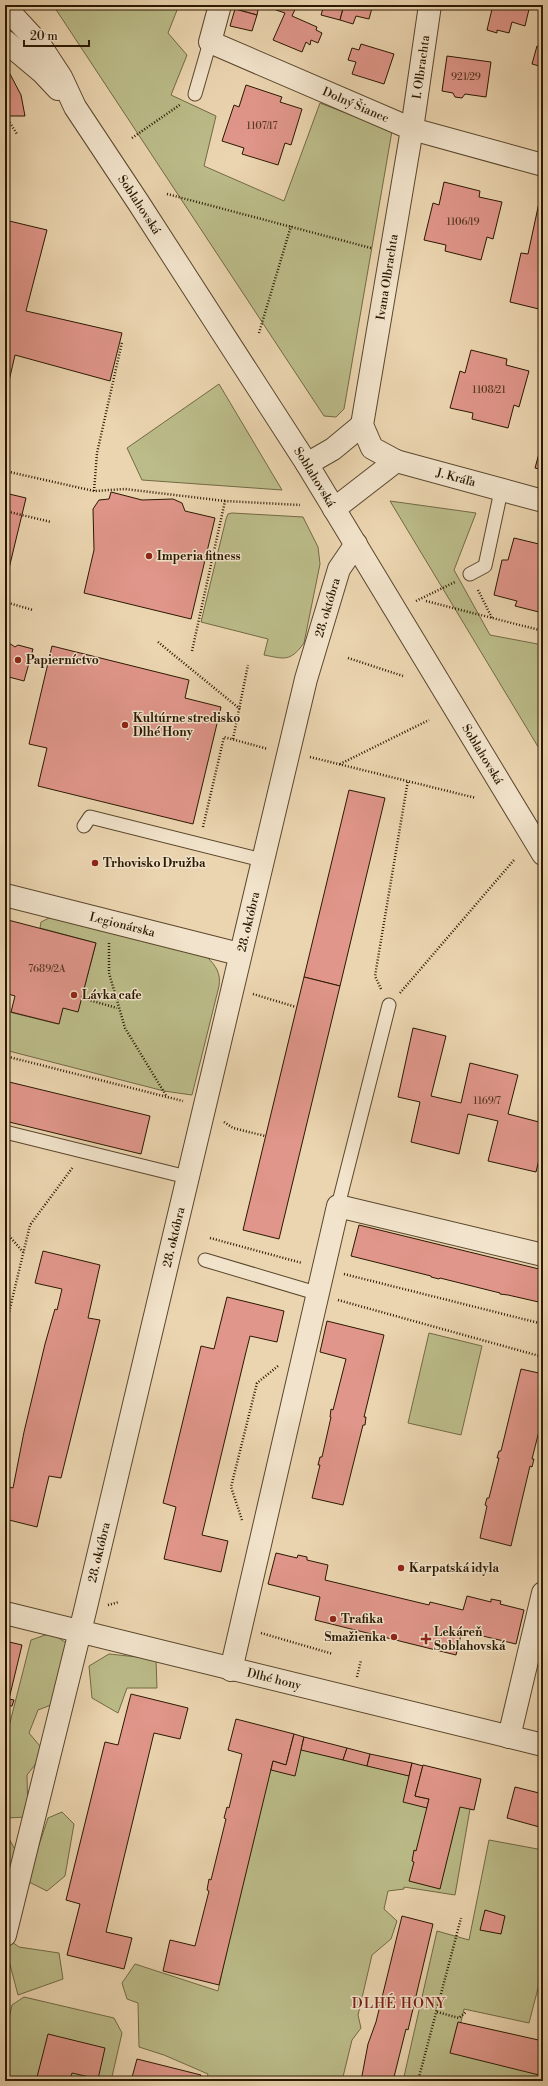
<svg xmlns="http://www.w3.org/2000/svg" width="548" height="2086" font-family="'Libre Bodoni',serif">
<rect width="100%" height="100%" fill="#ebd5b0"/>
<filter id="stains"><feTurbulence type="fractalNoise" baseFrequency=".005" numOctaves="4"/><feColorMatrix values="0 0 0 0 .2 0 0 0 0 .09 0 0 0 0 .02 0 0 0 .5 -.17"/></filter>
<radialGradient id="worn" r=".72"><stop offset=".6" stop-color="#630" stop-opacity="0"/><stop offset="1" stop-color="#630" stop-opacity=".3"/></radialGradient>
<g fill="#bbbc89" stroke="#726a45">
<path d="M53,5H179L168,33L187,55L171,95L216,116L204,166L284,201L320,103L392,131L344,409L336,417L324,416Z"/>
<path d="M219,384L282,490L142,480L127,448Z"/>
<path d="M390,501L476,513L454,570L490,635L543,645V755Z"/>
<path d="M232,513L303,517L318,547L320,564L304,643C290,662 285,659 264,655L268,639L201,622L226,519L228,514Z"/>
<path d="M51,917L207,957C216,966 221,973 219,986L192,1095L164,1091L5,1050V1011L58,1024L63,1008L78,1011L96,943L40,928L41,922Z"/>
<path d="M429,1333L482,1346L461,1435L408,1423Z"/>
<path d="M51,1633L71,1646L56,1703L38,1710L29,1733L45,1752L27,1775L28,1817L5,1818V1742L31,1640Z"/>
<path d="M109,1654L156,1659L157,1688H127L118,1713L92,1698L89,1666Z"/>
<path d="M271,1741L473,1792L455,1895L404,1887V1889L388,1891L384,1909L397,1921L391,1939L372,1955L358,2015L361,2028L352,2040L342,2081H206L208,2074L164,2055L139,2047L138,2003L127,1999L122,1983L135,1964L218,1991Z"/>
<path d="M62,1812L74,1824L65,1876L47,1891L27,1881L48,1818Z"/>
<path d="M5,1832L20,1858L5,1878Z"/>
<path d="M489,1840L543,1850V1969L529,2023L464,2009L460,2026L543,2045V2081H403L437,1931L469,1940Z"/>
<path d="M5,1937L19,1947L59,1953L63,1979L18,1995L9,1961H5Z"/>
<path d="M24,1997L114,2018L122,2033L111,2081H5V2036L12,2005Z"/>
</g>
<g fill="#e0968a" stroke="#2a1801">
<path d="M236,5H259L257,15L235,9Z"/>
<path d="M278,5H297L292,16L317,27L316,30L322,33L318,43L311,40L310,45L306,42L302,52L273,40L285,13L276,10Z"/>
<path d="M324,5H344L340,20L321,15Z"/>
<path d="M344,5H361L372,8L369,19L356,16L353,24L340,20Z"/>
<path d="M456,5H472L471,9Z"/>
<path d="M472,5H477L476,9L471,7Z"/>
<path d="M493,5H530L525,26L512,22L509,33L497,30V33L487,30Z"/>
<path d="M235,9L257,15L252,31L230,26Z"/>
<path d="M361,44L394,54L384,84L352,74L356,62L348,60L352,48L359,50Z"/>
<path d="M537,46L543,48V67L532,64Z"/>
<path d="M447,56L491,62L486,97L465,94L462,98L455,97L453,93L442,91Z"/>
<path d="M10,74L21,95L25,116H8L5,100V77Z"/>
<path d="M246,85L282,97L280,102L302,109L291,145L285,143L278,165L242,154L244,148L222,141L234,105L239,107Z"/>
<path d="M5,100L8,116L5,132Z"/>
<path d="M444,182L480,191L479,197L502,202L493,239L487,237L481,260L445,251L446,245L424,240L433,203L439,205Z"/>
<path d="M543,184V310L510,302L521,253L528,254Z"/>
<path d="M5,220L47,230L26,311L122,333L110,381L15,355L9,381L5,380Z"/>
<path d="M471,350L507,359L506,365L529,371L519,407L514,405L508,428L472,419L473,413L450,408L460,371L465,373Z"/>
<path d="M543,439V470L535,468Z"/>
<path d="M111,492L142,500L173,499L182,503L185,511L215,518L191,619L84,593L94,550L93,509L99,500L109,499Z"/>
<path d="M5,493L26,498L5,585V514L7,508H5Z"/>
<path d="M514,538L543,545V613L515,606L517,601L494,595L502,560H508Z"/>
<path d="M9,643L15,647L18,645L33,649L24,681L5,676V657Z"/>
<path d="M52,646L189,680L185,698L221,707L193,824L38,786L47,748L29,744Z"/>
<path d="M349,790L385,798L340,986L304,977Z"/>
<path d="M8,920L96,943L78,1012L63,1008L59,1024L11,1012L15,996L5,993V933Z"/>
<path d="M304,977L340,986L279,1239L243,1230Z"/>
<path d="M413,1028L446,1036L431,1096L461,1103L470,1063L518,1075L508,1114L539,1122L543,1104V1143L536,1172L488,1161L498,1121L468,1114L459,1154L411,1142L420,1102L398,1097Z"/>
<path d="M5,1081L150,1116L141,1154L5,1121Z"/>
<path d="M359,1225L543,1270V1303L508,1295L500,1294V1293L440,1278L439,1279L431,1277V1276L351,1256Z"/>
<path d="M43,1251L100,1265L88,1318L100,1320L61,1478L49,1476L37,1527L5,1519V1486L13,1488L24,1432L45,1344L55,1309L57,1310L62,1289L35,1283Z"/>
<path d="M227,1297L284,1311L277,1342L250,1336L245,1356L202,1535L228,1541L221,1572L164,1559L176,1507L163,1503L201,1346L214,1349Z"/>
<path d="M327,1321L384,1335L364,1417H366L365,1425H363L343,1505L312,1498L320,1465H318L320,1457H322L331,1417H330L331,1409L333,1410L346,1359L320,1352Z"/>
<path d="M521,1369L543,1374V1415L532,1459H534L532,1467L530,1466L511,1546L480,1538L487,1506L485,1505L487,1498H489L499,1458H497L499,1451H501Z"/>
<path d="M276,1553L297,1558L298,1555L307,1557V1560L328,1565L325,1580L429,1605L430,1602L463,1610L467,1596L491,1602V1599L501,1601L500,1604L524,1610L516,1644L462,1631L456,1655L315,1620L320,1597L268,1584Z"/>
<path d="M5,1641L22,1645L9,1699L14,1700L12,1706H8L5,1715Z"/>
<path d="M131,1694L188,1708L180,1739L154,1733L106,1932L132,1938L124,1969L67,1955L80,1904L66,1900L105,1742L118,1745Z"/>
<path d="M236,1719L294,1734L286,1765L273,1761L219,1985L163,1971L170,1940L195,1946L209,1891L207,1890L209,1879L211,1880L226,1819L224,1818L227,1807L229,1808L242,1754L228,1750Z"/>
<path d="M294,1734L304,1737L295,1776L271,1770L273,1761L286,1765Z"/>
<path d="M304,1737L347,1748L343,1760L301,1750Z"/>
<path d="M347,1748L370,1754L367,1766L343,1760Z"/>
<path d="M370,1754L412,1763L409,1776L367,1766Z"/>
<path d="M412,1763L423,1766L415,1796L429,1799L427,1808L403,1802Z"/>
<path d="M423,1765L481,1779L474,1810L460,1807L440,1889L409,1881L414,1862L412,1861L414,1850L416,1851L429,1799L415,1796Z"/>
<path d="M515,1787L543,1794V1828L507,1818Z"/>
<path d="M485,1910L505,1916L501,1934L480,1930Z"/>
<path d="M402,1916L433,1924L408,2030L406,2029L393,2081H361L368,2044L376,2022Z"/>
<path d="M458,2022L543,2041V2076L450,2053Z"/>
<path d="M48,2034L105,2048L98,2079L72,2073L70,2081H36Z"/>
<path d="M137,2059L201,2075L199,2081H131Z"/>
</g>
<g fill="none" stroke-linecap="round" stroke-linejoin="round">
<defs>
<g id="lane">
<path d="M195,94L210,42"/>
<path d="M470,574L485,566L501,491"/>
<path d="M84,826L90,817L262,860"/>
<path d="M5,1132L187,1177"/>
<path d="M338,1206L389,1005"/>
<path d="M205,1260L316,1293"/>
</g>
<g id="street">
<path id="s1" d="M220,5L210,42L412,129L543,165"/>
<path id="s2" d="M430,5L412,129L362,425L372,448L396,461L543,501"/>
<path id="s3" d="M5,7L40,45L61,77L75,107L138,202L307,464L543,854"/>
<path d="M5,41L42,72L58,89"/>
<path d="M307,464L333,449L362,425"/>
<path d="M334,509L396,461"/>
<path id="s4" d="M5,895L239,954"/>
<path id="s5" d="M5,1613L543,1745"/>
<path d="M231,1670L338,1206L543,1255"/>
<path d="M509,1737L543,1593"/>
<path id="s6" d="M5,1935L85,1611L306,679L339,569L356,544"/>
</g>
</defs>
<use href="#lane" stroke="#5a472d" stroke-width="15"/>
<use href="#street" stroke="#5a472d" stroke-width="24"/>
<g stroke="#2a1801" stroke-width="2.5" stroke-dasharray="1 2" stroke-linecap="butt">
<path d="M8,120L17,134"/>
<path d="M132,138L181,104"/>
<path d="M167,194L371,248"/>
<path d="M259,333L291,226"/>
<path d="M5,471L94,491L125,489L225,501"/>
<path d="M94,491L97,453L122,342"/>
<path d="M5,511L51,522"/>
<path d="M478,590L492,618"/>
<path d="M416,601L455,582"/>
<path d="M426,601L543,631"/>
<path d="M5,602L33,610"/>
<path d="M158,642L240,709"/>
<path d="M192,651L225,501L300,505"/>
<path d="M348,658L403,676"/>
<path d="M233,739L248,665"/>
<path d="M310,757L476,798"/>
<path d="M340,764L429,720"/>
<path d="M203,827L224,737L268,749"/>
<path d="M109,943V973L125,1028L167,1097"/>
<path d="M381,989L375,976L408,780"/>
<path d="M400,993L514,860"/>
<path d="M253,994L296,1007"/>
<path d="M82,998L117,1008"/>
<path d="M5,1056L183,1101"/>
<path d="M224,1122L233,1128L265,1136"/>
<path d="M5,1231L23,1252"/>
<path d="M210,1238L302,1263"/>
<path d="M344,1274L543,1324"/>
<path d="M338,1300L543,1357"/>
<path d="M5,1329L30,1225L73,1167"/>
<path d="M242,1520L231,1487L257,1383L278,1366"/>
<path d="M108,1605L119,1602"/>
<path d="M261,1633L333,1654"/>
<path d="M357,1677L361,1660"/>
<path d="M437,2012L459,2018L466,2012"/>
<path d="M418,2081L461,1918"/>
</g>
<use href="#lane" stroke="#f2e4cc" stroke-width="13"/>
<use href="#street" stroke="#f2e4cc" stroke-width="22"/>
</g>
<g fill="#8f2418" stroke="#f2e4cc" stroke-width="1.5">
<circle cx="149" cy="556" r="4"/>
<circle cx="18" cy="660" r="4"/>
<circle cx="125" cy="725" r="4"/>
<circle cx="95" cy="863" r="4"/>
<circle cx="74" cy="995" r="4"/>
<circle cx="401" cy="1568" r="4"/>
<circle cx="333" cy="1619" r="4"/>
<circle cx="394" cy="1637" r="4"/>
<path d="M424 1633h4v4h4v4h-4v4h-4v-4h-4v-4h4z"/>
</g>
<g text-anchor="middle" stroke-width="3" stroke-linejoin="round" paint-order="stroke">
<g font-size="10" fill="#583823">
<text x="466" y="80">921/29</text>
<text x="262" y="129">1107/17</text>
<text x="463" y="225">1106/19</text>
<text x="489" y="393">1108/21</text>
<text x="47" y="972">7689/2A</text>
<text x="487" y="1104">1169/7</text>
</g>
<g font-size="12" fill="#2a1801" stroke="#f2e4cc">
<text transform="translate(421 67) rotate(-82)" y="4">I. Olbrachta</text>
<text dy="4" stroke="none"><textPath href="#s1" startOffset="197">Dolný Šianec</textPath></text>
<text dy="4" stroke="none"><textPath href="#s3" startOffset="240">Soblahovská</textPath></text>
<text transform="translate(387 277) rotate(-81)" y="4">Ivana Olbrachta</text>
<text dy="4" stroke="none"><textPath href="#s3" startOffset="564">Soblahovská</textPath></text>
<text dy="4" stroke="none"><textPath href="#s2" startOffset="540">J. Kráľa</textPath></text>
<text dy="4" stroke="none"><textPath href="#s6" startOffset="1366">28. októbra</textPath></text>
<text dy="4" stroke="none"><textPath href="#s3" startOffset="888">Soblahovská</textPath></text>
<text dy="4" stroke="none"><textPath href="#s6" startOffset="1042">28. októbra</textPath></text>
<text dy="4" stroke="none"><textPath href="#s4" startOffset="121">Legionárska</textPath></text>
<text dy="4" stroke="none"><textPath href="#s6" startOffset="718">28. októbra</textPath></text>
<text dy="4" stroke="none"><textPath href="#s6" startOffset="394">28. októbra</textPath></text>
<text dy="4" stroke="none"><textPath href="#s5" startOffset="277">Dlhé hony</textPath></text>
</g>
<g font-size="12" font-weight="bold" fill="#2a1801" stroke="#f2e4cc" text-anchor="start">
<text x="157" y="560">Imperia fitness</text>
<text x="26" y="664">Papierníctvo</text>
<text x="133" y="722">Kultúrne stredisko<tspan x="133" dy="14">Dlhé Hony</tspan></text>
<text x="103" y="867">Trhovisko Družba</text>
<text x="82" y="999">Lávka cafe</text>
<text x="409" y="1572">Karpatská idyla</text>
<text x="341" y="1623">Trafika</text>
<text x="434" y="1636">Lekáreň<tspan x="434" dy="14">Soblahovská</tspan></text>
<text x="386" y="1641" text-anchor="end">Smažienka</text>
</g>
<g font-size="14" letter-spacing="1" fill="#7a1f14" stroke="#f2e4cc">
<text x="399" y="2008">DLHÉ HONY</text>
</g>
</g>
<rect width="548" height="2086" fill="none" stroke="#ebd5b0" stroke-width="20"/>
<rect x="6" y="6" width="536" height="2074" fill="none" stroke="#2a1801" stroke-width="2"/>
<rect x="10" y="10" width="528" height="2066" fill="none" stroke="#2a1801"/>
<path d="M24 40v6h65v-6" fill="none" stroke="#2a1801" stroke-width="2"/>
<text x="30" y="40" font-size="12" fill="#2a1801" stroke="#f2e4cc" stroke-width="3" paint-order="stroke">20 m</text>
<rect width="100%" height="100%" filter="url(#stains)"/>
<rect width="100%" height="100%" fill="url(#worn)"/>
</svg>
